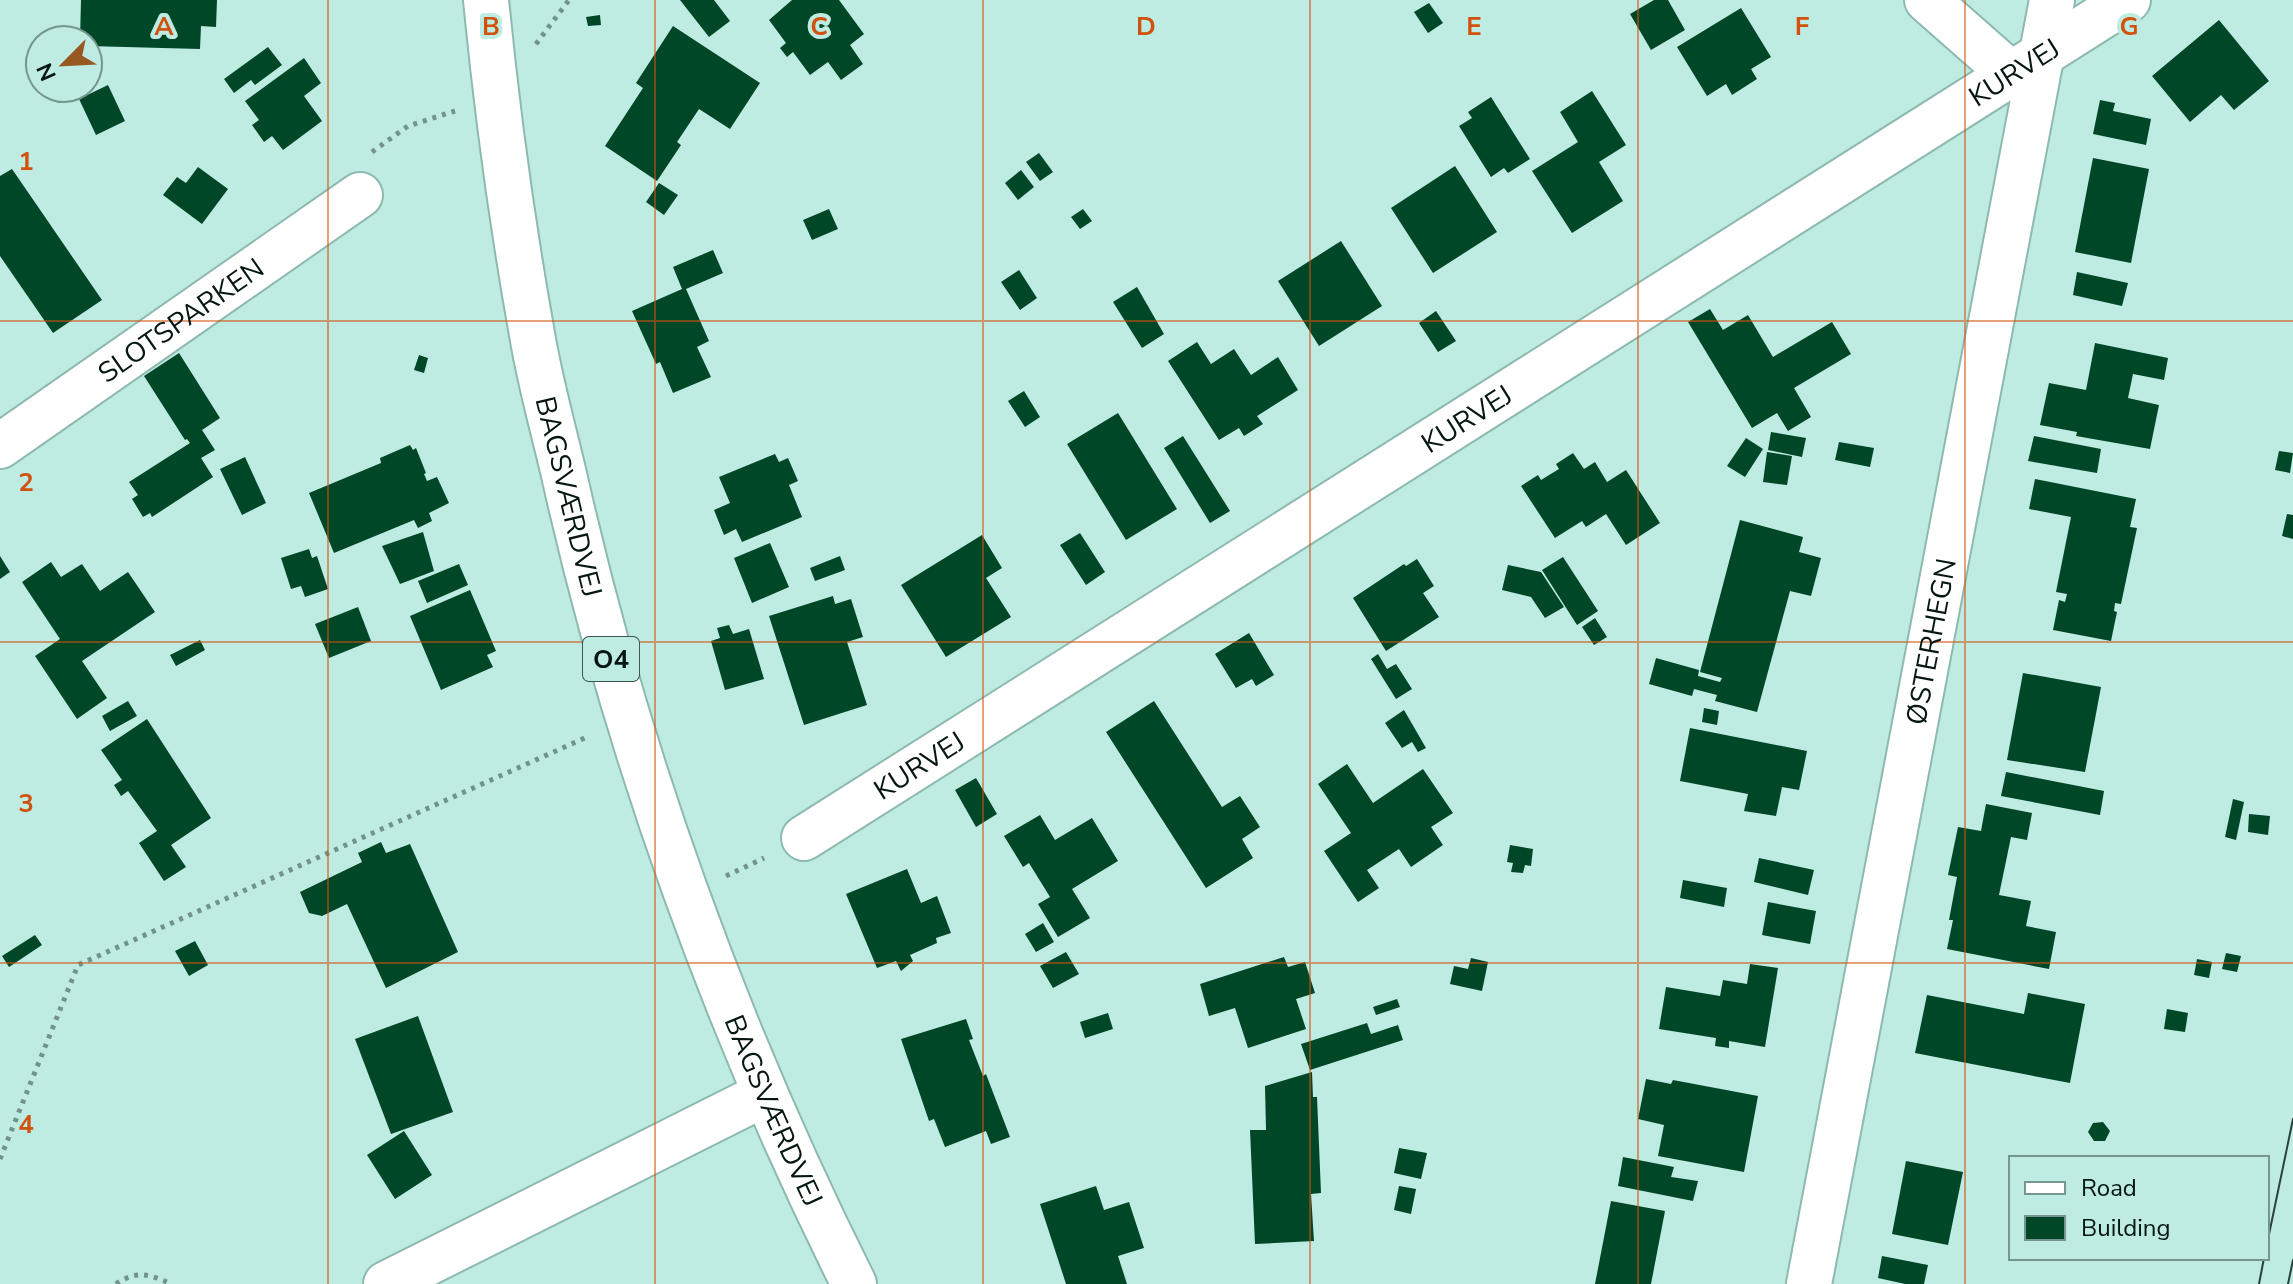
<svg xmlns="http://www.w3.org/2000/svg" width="2293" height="1284" font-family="'Nunito Sans',sans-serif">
<rect width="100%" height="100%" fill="#beebe2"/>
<g fill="#004728">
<path d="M81,0H217L216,27L201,26L200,49L88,46V40H80Z"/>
<path d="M680,0H714L730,21L709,37Z"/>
<path d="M792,0H839L864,34L850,45L863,64L841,80L828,62L810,75L793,52L787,57L780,48L786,43L769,20Z"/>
<path d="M1654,0H1668L1685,30L1651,50L1630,14Z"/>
<path d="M1429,3L1443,23L1428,33L1414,12Z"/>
<path d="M1741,8L1771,57L1751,69L1757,79L1732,95L1726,84L1707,96L1677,47Z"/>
<path d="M600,15L601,25L588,26L586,17Z"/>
<path d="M2219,20L2269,81L2234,110L2221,95L2190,122L2152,76Z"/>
<path d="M673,26L760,83L730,129L699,109L677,142L681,145L657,181L605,146L643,88L636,83Z"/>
<path d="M268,47L282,65L255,85L251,80L234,93L224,79Z"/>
<path d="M304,58L321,83L304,96L322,121L283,150L272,136L264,142L252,125L259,120L245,101Z"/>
<path d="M108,85L125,121L96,135L79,99Z"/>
<path d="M1592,91L1626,145L1599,162L1623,201L1572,233L1532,171L1578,142L1560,112Z"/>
<path d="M1491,97L1530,159L1508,173L1504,168L1491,177L1459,126L1472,118L1468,112Z"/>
<path d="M2100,100L2115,103L2113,111L2151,119L2146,145L2093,134Z"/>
<path d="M1039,153L1053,172L1040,181L1026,162Z"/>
<path d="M2093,158L2149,169L2131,263L2075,252Z"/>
<path d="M1455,166L1497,232L1433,273L1391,208Z"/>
<path d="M198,167L228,189L202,224L163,195L177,177L186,183Z"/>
<path d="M12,169L102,300L53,333L0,256V176Z"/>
<path d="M1021,170L1034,187L1018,200L1005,183Z"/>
<path d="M659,183L678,195L664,215L646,202Z"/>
<path d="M829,209L838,229L812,240L803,220Z"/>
<path d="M1083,209L1092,221L1080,229L1071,217Z"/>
<path d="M1341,241L1382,306L1319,346L1278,281Z"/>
<path d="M713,250L723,273L686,289L709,341L697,347L711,377L673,393L660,362L656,364L632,311L682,289L673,267Z"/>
<path d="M1019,270L1037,298L1020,310L1001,282Z"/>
<path d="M2077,272L2128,283L2122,306L2073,295Z"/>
<path d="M1137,287L1164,334L1142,348L1113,302Z"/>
<path d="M1710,309L1723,330L1748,315L1773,357L1832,322L1851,354L1794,388L1811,417L1788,431L1777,413L1752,428L1688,322Z"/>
<path d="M1436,311L1456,341L1438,352L1419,323Z"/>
<path d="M1197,342L1211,364L1234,349L1251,375L1278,357L1298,390L1257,416L1263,424L1244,436L1239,428L1219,440L1168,361Z"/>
<path d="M2095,343L2168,358L2164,380L2133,374L2128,398L2159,405L2150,449L2076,436L2077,432L2040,425L2049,383L2086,390Z"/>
<path d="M179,353L220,418L202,430L215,450L201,458L213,477L152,517L150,513L143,517L132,499L138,495L129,482L190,443L187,439L185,440L144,376Z"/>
<path d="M419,355L428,358L424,373L414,370Z"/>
<path d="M1024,391L1040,417L1025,427L1008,401Z"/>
<path d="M1118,413L1177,509L1126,540L1067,444Z"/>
<path d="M1771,432L1806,438L1802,457L1768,450Z"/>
<path d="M1183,436L1230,511L1210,523L1164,448Z"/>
<path d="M2034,436L2101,449L2097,473L2028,461Z"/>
<path d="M1746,438L1763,449L1745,477L1727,466Z"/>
<path d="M1839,442L1874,448L1870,467L1835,460Z"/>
<path d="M410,445L413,450L416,448L426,473L424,474L427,481L437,477L449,503L429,513L432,521L418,528L414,520L334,553L309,493L381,463L380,458Z"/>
<path d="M2279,451L2293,453L2290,473L2275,470Z"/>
<path d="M1767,452L1792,456L1787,485L1763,482Z"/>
<path d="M1573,453L1584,469L1595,462L1607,482L1626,470L1660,523L1626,545L1606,514L1586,527L1582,521L1555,538L1521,486L1538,475L1541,480L1559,469L1556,464Z"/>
<path d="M775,454L779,462L788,458L798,481L789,485L802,517L742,542L736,529L724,535L714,510L730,503L719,477Z"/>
<path d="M245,457L266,503L242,515L220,469Z"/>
<path d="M2035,479L2136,499L2130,527L2137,528L2121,604L2115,603L2114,611L2117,612L2111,641L2053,630L2059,600L2065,602L2067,594L2056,592L2071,517L2029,509Z"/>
<path d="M2287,514L2293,515V539L2282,536Z"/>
<path d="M1740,520L1803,537L1799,552L1821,558L1811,596L1790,591L1757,712L1715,701L1717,695L1694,689L1692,696L1649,684L1656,658L1699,670L1698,676L1720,682L1722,678L1700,672Z"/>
<path d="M423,532L434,571L400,584L382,546Z"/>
<path d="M1080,533L1105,572L1086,585L1060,545Z"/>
<path d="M982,535L1002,568L986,578L1011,617L946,657L901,585Z"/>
<path d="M770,543L789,587L752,603L734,558Z"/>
<path d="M309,549L312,558L317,556L328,589L305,597L301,586L291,589L281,558Z"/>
<path d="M0,556L10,572L0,579Z"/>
<path d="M840,556L845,570L815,581L810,568Z"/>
<path d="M1563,557L1598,611L1577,625L1542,570Z"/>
<path d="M1417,559L1434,586L1423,593L1439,617L1386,651L1353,598L1404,564L1406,566Z"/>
<path d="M51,562L61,577L82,564L100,591L128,572L155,612L82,661L107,698L77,719L35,656L60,639L22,582Z"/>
<path d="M459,564L468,585L427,603L418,581Z"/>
<path d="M1508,565L1541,572L1564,607L1545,618L1531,597L1502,590Z"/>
<path d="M470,590L496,651L487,655L493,667L441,690L410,616Z"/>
<path d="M833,596L835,604L851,599L863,637L847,642L867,705L804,725L769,616Z"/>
<path d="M358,607L371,641L329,658L315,624Z"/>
<path d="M1595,618L1607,637L1594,645L1582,627Z"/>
<path d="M729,625L733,634L749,629L764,679L725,690L711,641L720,638L717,628Z"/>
<path d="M1249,633L1274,675L1256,686L1252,679L1236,688L1215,654Z"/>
<path d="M200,640L205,650L176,666L170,655Z"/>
<path d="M1378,654L1387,669L1396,664L1412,689L1396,699L1371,659Z"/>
<path d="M2023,673L2101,687L2085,772L2007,760Z"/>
<path d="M128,701L137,716L110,731L102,716Z"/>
<path d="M1154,701L1222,807L1240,796L1260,827L1242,839L1253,858L1206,888L1106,732Z"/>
<path d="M1704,708L1719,711L1717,725L1702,722Z"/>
<path d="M1404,710L1426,748L1418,752L1412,742L1402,748L1385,723Z"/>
<path d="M147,719L211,818L171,845L186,867L164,881L139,843L157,831L128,791L121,796L114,785L122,780L101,750Z"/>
<path d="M1690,728L1807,751L1799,790L1782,787L1776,816L1744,811L1748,794L1680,781Z"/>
<path d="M1347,764L1373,803L1423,769L1453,813L1431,827L1443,845L1411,867L1399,849L1367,870L1379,888L1358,902L1324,851L1351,833L1318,784Z"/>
<path d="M2006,772L2104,791L2100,815L2001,796Z"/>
<path d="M976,778L997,814L976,827L955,790Z"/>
<path d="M2233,799L2244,802L2236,840L2225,837Z"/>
<path d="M1986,804L2032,813L2027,840L2011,837L1999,895L2031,901L2026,926L2056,932L2049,969L1947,949L1953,920H1949L1957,877L1948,875L1958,827L1981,831Z"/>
<path d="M2249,814L2270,816L2268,835L2248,832Z"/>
<path d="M1040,815L1055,840L1092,818L1118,861L1072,889L1090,918L1058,937L1038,904L1050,897L1029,863L1023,867L1004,836Z"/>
<path d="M381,842L386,853L410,844L458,952L386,988L347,904L322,916L309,913L300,892L362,862L358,853Z"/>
<path d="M1510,845L1533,849L1531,866L1525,865L1523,873L1511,872L1513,863L1507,862Z"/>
<path d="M1759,858L1814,870L1808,895L1754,882Z"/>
<path d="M907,869L921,903L937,896L951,933L936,938L937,943L910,955L913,961L901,971L896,961L877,968L846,894Z"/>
<path d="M1683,880L1727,888L1724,907L1680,898Z"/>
<path d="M1768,902L1816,911L1810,944L1762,935Z"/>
<path d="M1043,923L1054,942L1036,952L1025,934Z"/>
<path d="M35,935L42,945L9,967L2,956Z"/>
<path d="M195,941L208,965L189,976L175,951Z"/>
<path d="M1066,952L1079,974L1053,988L1040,966Z"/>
<path d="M2226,953L2241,956L2237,972L2222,969Z"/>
<path d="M1284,957L1288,967L1305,962L1315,993L1296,999L1306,1029L1248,1048L1235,1008L1209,1016L1200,984Z"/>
<path d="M1471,958L1488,962L1482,991L1450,984L1454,966L1468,969Z"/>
<path d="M2197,959L2212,962L2209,978L2194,975Z"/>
<path d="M1750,964L1778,968L1765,1047L1729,1041V1048L1715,1046L1716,1038L1659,1029L1666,987L1720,996L1723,980L1747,984Z"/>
<path d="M2028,993L2085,1004L2070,1083L1915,1053L1927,995L2024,1014Z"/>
<path d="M1397,999L1400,1007L1376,1015L1373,1007Z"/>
<path d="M2167,1009L2188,1013L2185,1032L2164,1029Z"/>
<path d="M1108,1013L1113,1029L1085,1038L1080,1022Z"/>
<path d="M418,1016L453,1112L391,1134L355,1039Z"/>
<path d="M966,1019L973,1039L969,1040L983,1076L986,1074L1010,1137L991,1144L986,1131L945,1147L934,1119L929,1121L901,1039Z"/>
<path d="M1367,1023L1371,1034L1398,1025L1403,1040L1310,1070L1301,1044Z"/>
<path d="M1312,1072L1313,1097H1317L1321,1193L1311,1194L1314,1241L1255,1244L1250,1130H1266L1265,1086Z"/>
<path d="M1646,1079L1671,1084L1673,1080L1758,1096L1744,1172L1658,1156L1664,1125L1638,1119Z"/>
<path d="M2103,1122L2110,1131L2105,1141H2094L2088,1132L2093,1123Z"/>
<path d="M404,1131L432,1175L395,1199L367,1155Z"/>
<path d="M1399,1148L1427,1153L1421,1179L1394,1173Z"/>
<path d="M1623,1157L1674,1167L1671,1177L1698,1181L1693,1201L1618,1186Z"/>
<path d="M1906,1161L1963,1172L1948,1245L1892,1234Z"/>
<path d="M1096,1186L1104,1210L1129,1202L1144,1248L1118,1256L1127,1284H1066L1040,1204Z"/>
<path d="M1399,1186L1416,1189L1411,1214L1394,1210Z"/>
<path d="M1611,1201L1665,1211L1651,1284H1595Z"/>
<path d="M1882,1256L1928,1265L1924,1284H1905L1878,1278Z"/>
</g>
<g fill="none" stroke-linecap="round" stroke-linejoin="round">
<defs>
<g id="minor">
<path d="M1927,0L2010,73"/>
<path id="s1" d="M0,446L360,195"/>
<path id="s2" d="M804,838L2128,0"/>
<path d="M386,1284L765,1094"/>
<path id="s3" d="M1809,1284L2052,0"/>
</g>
<g id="major">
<path id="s4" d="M486,0C497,112 512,223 532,334C540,383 554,431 565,479C627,755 727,1031 854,1284"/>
</g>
</defs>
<use href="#minor" stroke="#8eb9b1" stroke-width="48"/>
<use href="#major" stroke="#8eb9b1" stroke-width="48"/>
<g stroke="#72938d" stroke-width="5" stroke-dasharray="4 6" stroke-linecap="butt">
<path d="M536,44L569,0"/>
<path d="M372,152L408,126L455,111"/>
<path d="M726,876L764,858"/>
<path d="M0,1159L78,965L587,737"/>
<path d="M116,1284C137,1270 149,1274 171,1284"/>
</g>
<use href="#minor" stroke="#fff" stroke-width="44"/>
<use href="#major" stroke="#fff" stroke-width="44"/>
<g stroke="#2b413d" stroke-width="2">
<path d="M2267,1244L2293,1119"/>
<path d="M2259,1284L2264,1258"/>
<path d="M2288,1284L2293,1260"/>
</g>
</g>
<path fill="none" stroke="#d1520d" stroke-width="2" stroke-opacity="0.55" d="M328,0V1284M655,0V1284M983,0V1284M1310,0V1284M1638,0V1284M1965,0V1284M0,321H2293M0,642H2293M0,963H2293"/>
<g text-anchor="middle" stroke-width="8" stroke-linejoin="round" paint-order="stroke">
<rect fill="#beebe2" stroke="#3d5651" stroke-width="2" x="583" y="637" width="56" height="44" rx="6"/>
<g font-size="26" font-weight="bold" fill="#061613">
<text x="611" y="668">O4</text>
</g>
<g font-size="28" fill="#061613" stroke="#beebe2">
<text dy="10" stroke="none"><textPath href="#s2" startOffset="1432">KURVEJ</textPath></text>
<text dy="10" stroke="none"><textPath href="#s1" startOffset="220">SLOTSPARKEN</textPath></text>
<text dy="10" stroke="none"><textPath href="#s2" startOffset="784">KURVEJ</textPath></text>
<text dy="10" stroke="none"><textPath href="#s4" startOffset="504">BAGSVÆRDVEJ</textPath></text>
<text dy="10" stroke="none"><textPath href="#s3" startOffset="654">ØSTERHEGN</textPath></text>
<text dy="10" stroke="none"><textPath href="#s2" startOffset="136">KURVEJ</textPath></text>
<text dy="10" stroke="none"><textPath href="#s4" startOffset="1152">BAGSVÆRDVEJ</textPath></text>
</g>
</g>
<g font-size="26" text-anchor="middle" font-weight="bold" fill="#d1520d" stroke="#beebe2" stroke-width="8" stroke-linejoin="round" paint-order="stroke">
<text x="164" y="35">A</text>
<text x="491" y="35">B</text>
<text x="819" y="35">C</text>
<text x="1146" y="35">D</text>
<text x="1474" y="35">E</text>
<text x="1802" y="35">F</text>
<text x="2129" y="35">G</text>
<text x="26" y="170">1</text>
<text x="26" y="491">2</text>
<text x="26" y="812">3</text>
<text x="26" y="1133">4</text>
</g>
<rect x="2009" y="1156" width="260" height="104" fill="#beebe2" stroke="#74968f" stroke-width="2"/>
<rect x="2025" y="1182" width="40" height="12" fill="#ffffff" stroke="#74968f" stroke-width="2"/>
<text x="2081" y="1196" font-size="24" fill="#061613">Road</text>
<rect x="2025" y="1216" width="40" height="24" fill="#004728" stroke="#74968f" stroke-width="2"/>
<text x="2081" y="1236" font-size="24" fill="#061613">Building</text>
<g transform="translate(64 64) rotate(246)"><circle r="38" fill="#beebe2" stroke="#74968f" stroke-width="2"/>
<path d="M0-6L14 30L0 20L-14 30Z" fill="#985822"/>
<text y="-12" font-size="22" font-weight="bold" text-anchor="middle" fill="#061613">N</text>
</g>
</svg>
